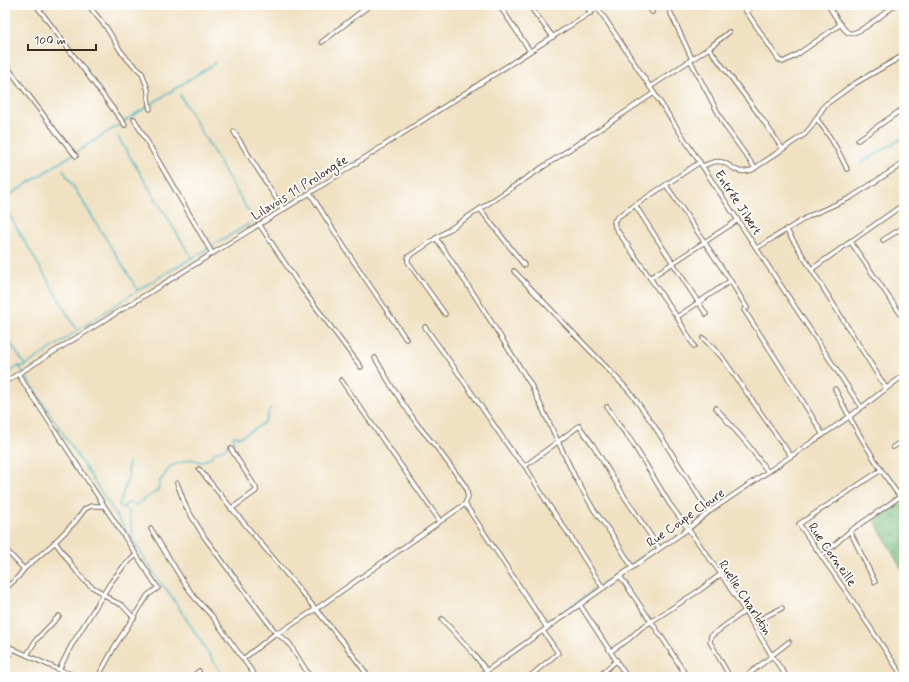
<svg xmlns="http://www.w3.org/2000/svg" width="909" height="682" font-family="Mynerve,sans-serif">
<defs>
<pattern id="forest-crowns" width="20" height="18" patternUnits="userSpaceOnUse"><rect width="20" height="18" fill="#7abc7f"/><path d="M2 6a3 3 0 1 1 6 0M12 15a3 3 0 1 1 6 0" fill="none" stroke="#659967"/></pattern>
</defs>
<rect width="100%" height="100%" fill="#fff"/>
<filter id="ink" filterUnits="userSpaceOnUse"><feTurbulence type="fractalNoise" baseFrequency=".025" numOctaves="2"/><feDisplacementMap in="SourceGraphic" scale="8" xChannelSelector="R" yChannelSelector="G"/><feConvolveMatrix kernelMatrix="1 2 1 2 8 2 1 2 1" color-interpolation-filters="sRGB"/></filter>
<filter id="wash" filterUnits="userSpaceOnUse"><feTurbulence type="fractalNoise" baseFrequency=".012" numOctaves="4" result="noise"/><feDisplacementMap in="SourceGraphic" scale="16" xChannelSelector="R" yChannelSelector="G"/><feGaussianBlur stdDeviation="0.9" result="paint"/><feColorMatrix in="noise" values="0 0 0 0 0 0 0 0 0 0 0 0 0 0 0 0 0 1.4 0 .05"/><feComposite in="paint" operator="in"/></filter>
<g filter="url(#wash)">
<rect width="100%" height="100%" fill="#f0e1c2"/>
<path fill="url(#forest-crowns)" stroke="#5a734e" d="M904,502V574L874,520Z"/>
<g fill="none" stroke-linecap="round" stroke-linejoin="round">
<g stroke="#48b7c1" stroke-width="1.5">
<path d="M118,137L192,258"/>
<path d="M861,163L904,137"/>
<path d="M63,170L138,290"/>
<path d="M5,198L215,63"/>
<path d="M5,208L77,330"/>
<path d="M5,335L25,365"/>
<path d="M19,366L161,584L168,591L224,677"/>
<path d="M5,376L19,366H25L138,290L254,221L180,95"/>
<path d="M129,461L128,468L129,475L119,505L129,512L133,538"/>
<path d="M124,508L125,505L129,503L136,505L158,490L160,481L171,466L191,459L201,462L210,458L215,452L222,450L234,442L233,437L235,436L239,437C244,436 264,424 266,420C268,417 268,412 270,408"/>
<path d="M551,620L650,551"/>
</g>
</g>
</g>
<g filter="url(#ink)">
<g fill="none" stroke-linecap="round" stroke-linejoin="round">
<defs>
<g id="street">
<path d="M36,5L125,125"/>
<path d="M88,5L106,27L120,50L128,60L142,73L148,90V98L150,109"/>
<path d="M499,5L530,51"/>
<path d="M529,5L553,37"/>
<path d="M586,5L591,13"/>
<path d="M648,5L652,12"/>
<path d="M667,5L692,59"/>
<path d="M742,5L746,11L755,5"/>
<path d="M828,5C832,11 843,31 849,33C858,36 887,11 895,5"/>
<path d="M598,8L861,407"/>
<path d="M746,11L779,60L783,62L795,56L841,24"/>
<path d="M5,23V24"/>
<path d="M322,42L370,5"/>
<path d="M709,48L760,116L782,148"/>
<path d="M690,60L725,126L755,168"/>
<path d="M5,64L57,133L76,156"/>
<path d="M650,87L709,48L729,32"/>
<path d="M816,118C830,135 838,149 847,169"/>
<path d="M134,119L212,253"/>
<path d="M234,132L283,209"/>
<path d="M858,140L904,108"/>
<path d="M700,162L619,216L614,221L615,227L650,278L738,220"/>
<path d="M703,166C709,163 716,160 722,162C735,166 734,175 752,170L805,134L811,127L825,105L854,84L904,55"/>
<path d="M666,185L732,283L747,308"/>
<path d="M310,193L352,259L406,339"/>
<path d="M635,205L706,314"/>
<path d="M480,209L524,265"/>
<path d="M259,224L300,286L361,367"/>
<path d="M786,229L886,388"/>
<path d="M436,238L475,296L531,385L575,477L594,510L613,536L632,567"/>
<path d="M883,240L904,227"/>
<path d="M850,241L904,319"/>
<path d="M757,248L809,216L850,198L904,163"/>
<path d="M812,269L904,204"/>
<path d="M514,271L630,392L653,424L700,498L710,511"/>
<path d="M650,278L677,317L730,281"/>
<path d="M744,310C771,351 798,392 823,435"/>
<path d="M445,314L408,262V257L654,93"/>
<path d="M677,317L694,346"/>
<path d="M425,327L456,370L513,453L525,466L548,504L568,533L603,588"/>
<path d="M703,338L721,356L791,456"/>
<path d="M18,374L158,588L148,595L115,646L98,677"/>
<path d="M341,380L440,521"/>
<path d="M5,382L310,193L602,5"/>
<path d="M835,389C854,427 875,463 900,497"/>
<path d="M607,407L619,425L630,439L648,468L669,503L721,574L745,611L772,656L787,677"/>
<path d="M716,408L749,446L768,472"/>
<path d="M893,447L904,440"/>
<path d="M525,466L579,426L593,445L626,499L659,548"/>
<path d="M199,469L343,642L369,677"/>
<path d="M881,470L799,524L852,600L903,677"/>
<path d="M177,483L186,507L205,538L276,633L289,643L310,677"/>
<path d="M465,504L547,628"/>
<path d="M231,509L256,491V488L231,449"/>
<path d="M151,529L183,581L195,598L212,616L256,677"/>
<path d="M850,531L875,582"/>
<path d="M55,542L77,572L85,581L92,587L101,592L111,600L122,605L134,618"/>
<path d="M5,549L24,569"/>
<path d="M822,556L850,531L904,494"/>
<path d="M620,576L665,642L687,677"/>
<path d="M5,589L18,577L24,569L53,544L75,522L85,509L91,506H104"/>
<path d="M580,605L627,677"/>
<path d="M442,619L473,653L487,671"/>
<path d="M753,623L782,608"/>
<path d="M5,645L59,670L81,677"/>
<path d="M611,651L629,639L641,628L700,590L721,574"/>
<path d="M27,655L36,640L59,616"/>
<path d="M772,655L789,642"/>
<path d="M243,659L276,633L282,631L316,609L465,504L468,497L466,487L437,448L417,424L392,387L375,358"/>
<path d="M5,661L14,649"/>
<path d="M59,670L71,646L111,582L123,567L136,555"/>
<path d="M59,677L62,671"/>
<path d="M192,677L199,671"/>
<path d="M478,677L620,576L688,529L710,511L849,417L904,375"/>
<path d="M529,677L558,653L543,631"/>
<path d="M598,677L617,660"/>
<path d="M730,677L710,642L711,636L745,611"/>
<path d="M745,677L772,656"/>
</g>
</defs>
<use href="#street" stroke="#7a6a57" stroke-width="5.5"/>
<use href="#street" stroke="#fff" stroke-width="3.5"/>
</g>
</g>
<g text-anchor="middle" stroke-width="3.5" stroke-linejoin="round" paint-order="stroke">
<g font-size="13" fill="#3b2a1e" stroke="#fff">
<text transform="translate(299 187) rotate(-32)" y="5">Lilavois 11 Prolongée</text>
<text transform="translate(739 202) rotate(57)" y="5">Entrée Jibert</text>
<text transform="translate(685 517) rotate(-35)" y="5">Rue Coupe Cloure</text>
<text transform="translate(833 554) rotate(55)" y="5">Rue Corneille</text>
<text transform="translate(746 597) rotate(57)" y="5">Ruelle Charlotin</text>
</g>
</g>
<rect width="909" height="682" fill="none" stroke="#fff" stroke-width="20"/>
<path d="M28 44v6h68v-6" fill="none" stroke="#3b2a1e" stroke-width="2"/>
<text x="34" y="44" font-size="12" fill="#3b2a1e" stroke="#ffffff" stroke-width="3" paint-order="stroke">100 m</text>
</svg>
